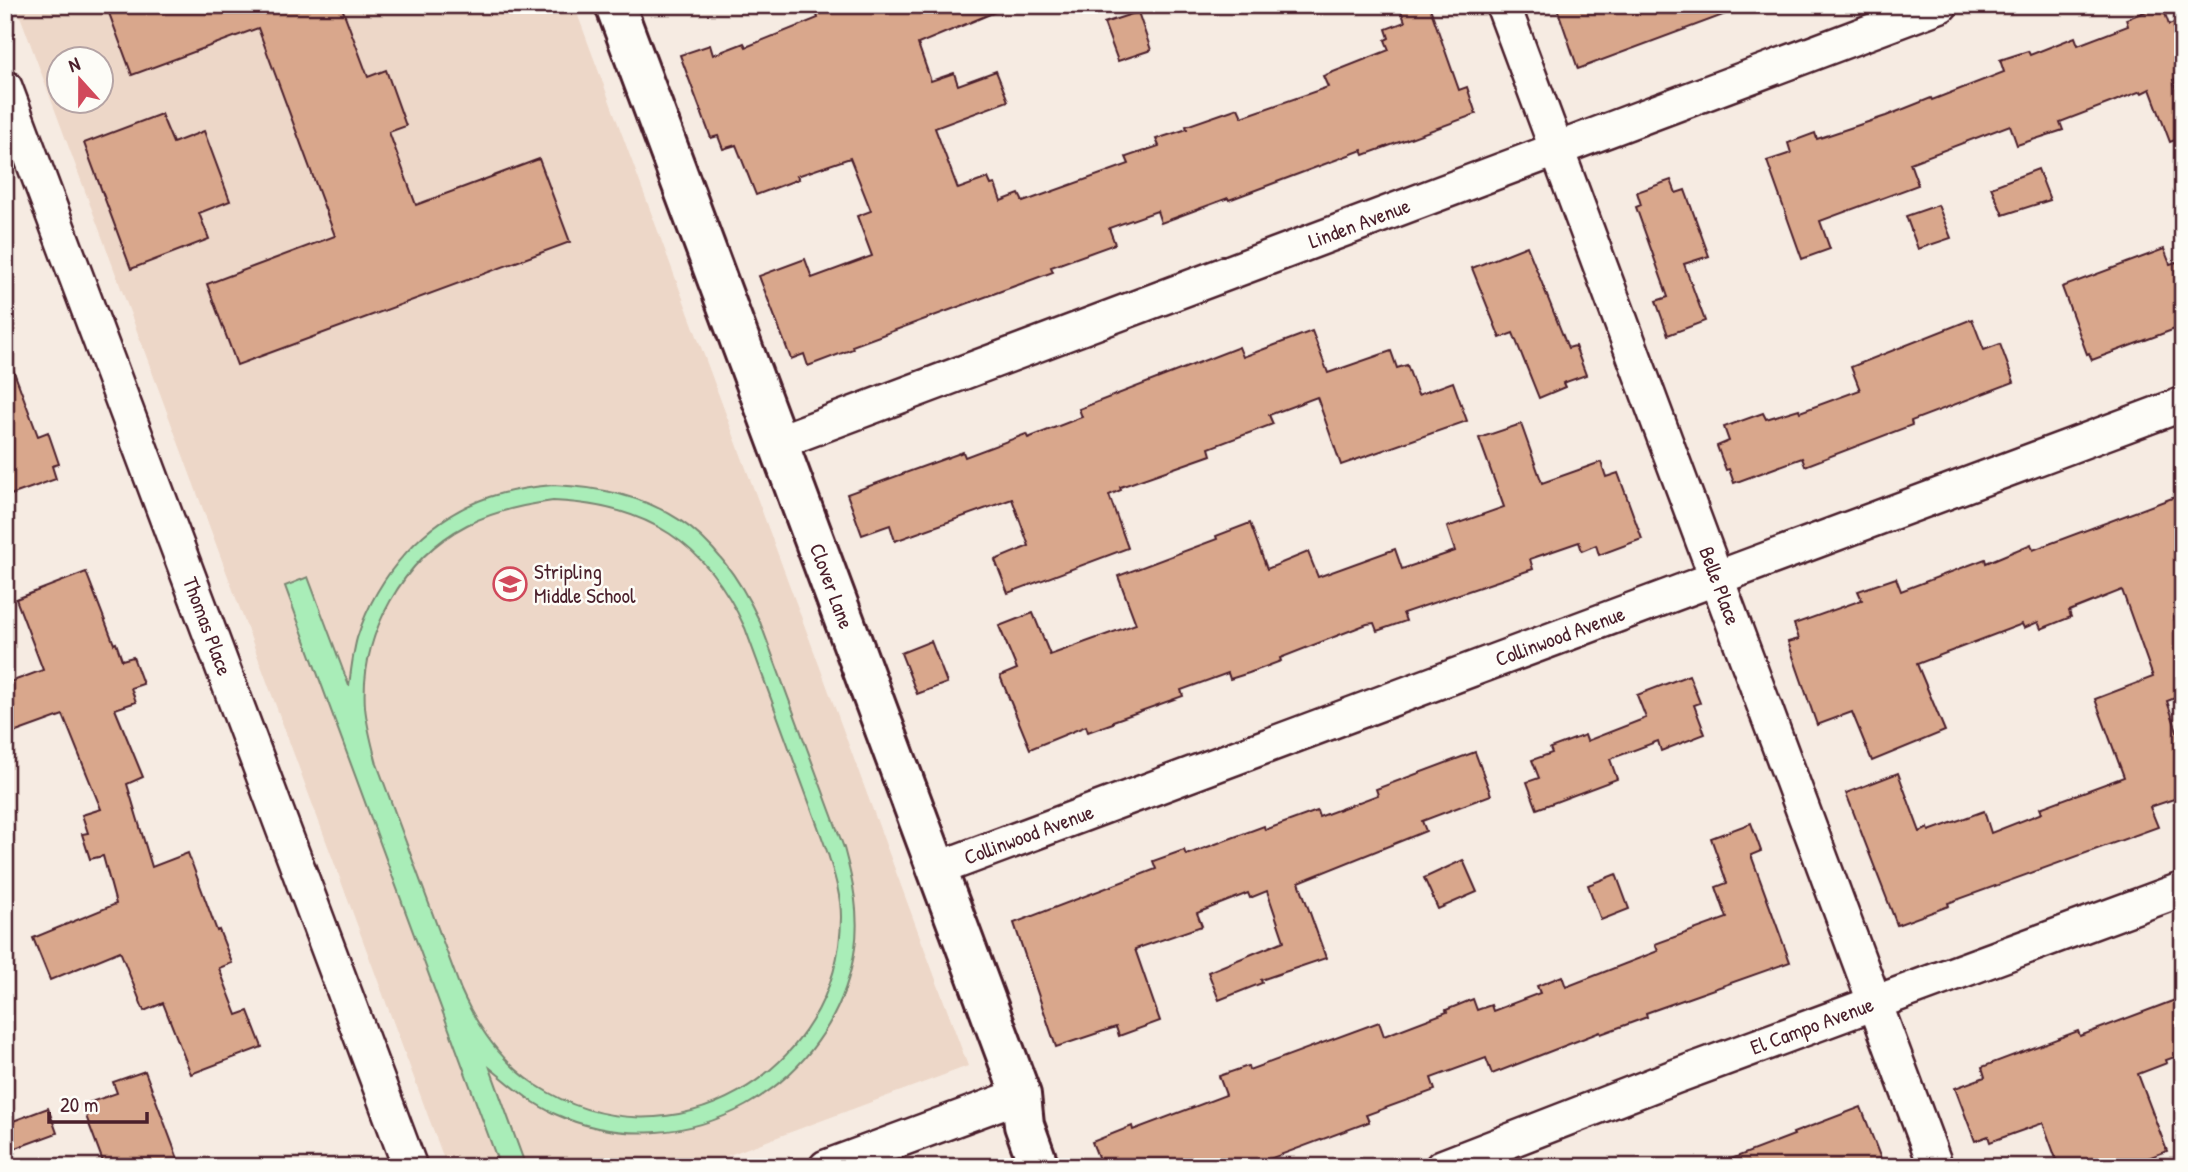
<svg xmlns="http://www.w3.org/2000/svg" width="2188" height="1172" font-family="'Patrick Hand',sans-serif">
<rect width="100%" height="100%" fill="#f6ebe2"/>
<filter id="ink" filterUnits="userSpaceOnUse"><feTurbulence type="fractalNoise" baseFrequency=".0143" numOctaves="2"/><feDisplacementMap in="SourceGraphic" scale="14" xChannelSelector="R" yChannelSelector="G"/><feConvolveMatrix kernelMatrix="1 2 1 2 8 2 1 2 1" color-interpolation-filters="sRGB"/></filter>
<g filter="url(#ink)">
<path fill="#edd7c8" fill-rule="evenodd" d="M16,5H574L968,1066L697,1167H447ZM60,60H102V102H60Z"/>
<path fill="#a9edb8" stroke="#7a8672" stroke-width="2" fill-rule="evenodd" d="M553,485C656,489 716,527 760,622L844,848C853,881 860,914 855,948C835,1088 685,1172 555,1114C530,1103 511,1085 490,1068L526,1167H500L285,586L308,577L349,686C351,670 353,653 357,638C377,575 425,519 489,497C510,490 531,487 553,485ZM553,501C647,505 706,542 745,628L828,854C834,874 841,895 841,917C840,1073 669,1172 536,1085C501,1062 478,1028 461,990L377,764C372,745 367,727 365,707C360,635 403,558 467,525C494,511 523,505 553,501Z"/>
<g fill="#d9a78c" stroke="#4a1f2b" stroke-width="2">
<path d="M106,5H341L368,77L386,70L406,126L389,132L416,205L539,159L570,242L237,365L207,284L335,236L258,28L132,75Z"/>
<path d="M842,5H1012L918,44L931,81L954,73L958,85L996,71L1008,101L935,128L958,189L988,178L991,185L995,184L1001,201L1019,194L1023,202L1129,164L1126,157L1159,146L1156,139L1187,129L1186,126L1238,108L1242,117L1328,87L1323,76L1389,50L1385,40L1389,38L1386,29L1405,22L1399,5H1429L1459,90L1467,87L1476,114L1364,155L1362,150L1229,200L1228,198L1161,223L1157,211L1109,228L1115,244L1051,267L1053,272L852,346L853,349L808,366L804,354L791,359L759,276L805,259L812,278L872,256L857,216L871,211L850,158L797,176L799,179L756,195L736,145L723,149L718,136L711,138L680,55L710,45L713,55L744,43L746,47L818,18L817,15Z"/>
<path d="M1556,5H1741L1742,8L1578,69Z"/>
<path d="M2162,5L2169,25L2176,22L2183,39V77L2173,80L2183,109V137L2170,142L2150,89L2142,93L2141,91L2060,122L2063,130L2017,145L2010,125L1910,163L1918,185L1820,221L1830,249L1802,259L1767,161L1791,153L1788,143L1815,133L1817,139L1886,116L1931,98L1932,100L2004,72L2000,60L2028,51L2030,55L2075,37L2078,45L2128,26L2126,19Z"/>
<path d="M1138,12L1151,50L1118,61L1104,23Z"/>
<path d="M161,114L173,143L204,131L230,201L199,213L209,239L131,269L84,143Z"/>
<path d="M2038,169L2050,200L2003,215L1991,187Z"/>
<path d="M1671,180L1676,193L1685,190L1709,256L1684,264L1705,321L1668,335L1656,301L1668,297L1636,207L1641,205L1637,192Z"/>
<path d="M1938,205L1951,238L1918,249L1906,216Z"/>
<path d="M1527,246L1568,348L1575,346L1586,375L1563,383L1565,387L1539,398L1513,333L1500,338L1472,268Z"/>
<path d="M2164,249L2170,264L2183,260V326L2092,360L2089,353L2087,354L2062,287Z"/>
<path d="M1972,319L1984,350L2000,344L2014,382L1911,421L1912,425L1805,466L1802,458L1734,483L1729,469L1726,470L1717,446L1729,441L1724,427L1763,413L1766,419L1799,409L1800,412L1860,390L1851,367Z"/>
<path d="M1312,331L1328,373L1391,351L1397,368L1407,365L1418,395L1453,382L1467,421L1341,465L1317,397L1269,415L1273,424L1209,448L1211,455L1120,487L1121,490L1109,495L1128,548L1008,593L995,560L1029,546L1012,499L895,541L890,525L862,535L847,494L963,452L965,457L1026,434L1028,438L1082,417L1079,409L1239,347L1243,357Z"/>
<path d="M5,356H8L38,436L48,432L59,464L52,466L56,479L5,497Z"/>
<path d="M1521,424L1542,483L1601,462L1606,477L1618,473L1642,539L1599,555L1596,545L1582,551L1579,542L1530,559L1533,569L1403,613L1406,621L1377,631L1374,623L1367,624L1280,658L1281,661L1249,673L1230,679L1228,673L1181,690L1183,696L1113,721V723L1088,732L1086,726L1030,749L1000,676L1017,669L999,626L1033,613L1050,655L1136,624L1118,576L1217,539L1216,536L1250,523L1267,569L1308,552L1318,577L1395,549L1402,569L1455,551L1447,527L1504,507L1479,438Z"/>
<path d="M2183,494V611L2173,615L2183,643V695L2167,701L2183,749V796L2150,807L2158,827L1948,903L1949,906L1897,925L1846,793L1898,773L1920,832L1928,828L1929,831L1984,811L1991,833L2042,813L2040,808L2124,777L2095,699L2153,677L2122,590L2069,611L2071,617L2041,629L2038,622L2024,628L2022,624L1917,664L1945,731L1872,761L1852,712L1817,725L1788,642L1799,639L1794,624L1862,600L1858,591L1896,578L1901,591L1985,559L1986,563L2031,544L2033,550Z"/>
<path d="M86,572L114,644L116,643L122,660L133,657L143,684L131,688L136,702L115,709L143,777L127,784L152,867L188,853L217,931L219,930L232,963L219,968L237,1015L248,1011L262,1047L191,1074L163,1003L144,1011L120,951L50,980L33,938L116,904L103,856L90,859L82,834L88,833L82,815L101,809L63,715L5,736V684L43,670L16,599Z"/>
<path d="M931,641L947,683L917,694L901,653Z"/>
<path d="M1689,675L1700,703L1694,705L1705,734L1661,751L1658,741L1610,759L1617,779L1537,809L1527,782L1539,778L1532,760L1552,753L1550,748L1585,735L1587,741L1646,718L1637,695Z"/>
<path d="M1475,752L1491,795L1422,821L1426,831L1299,882L1326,958L1261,980L1262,983L1219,1000L1208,972L1284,941L1267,891L1250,898L1248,893L1197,913L1202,926L1135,949L1160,1021L1119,1036L1116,1027L1056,1047L1014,923L1156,869L1153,861L1184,850L1186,855L1264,826L1265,830L1317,811L1319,817L1378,795L1376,789Z"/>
<path d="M1751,823L1761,851L1751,855L1790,962L1646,1013L1647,1017L1601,1034L1600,1032L1492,1074L1486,1058L1431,1078L1435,1090L1366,1115L1369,1122L1248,1167H1102L1092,1142L1132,1126L1133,1130L1226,1095L1219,1076L1248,1066L1249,1070L1379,1022L1384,1036L1447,1012L1446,1010L1473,999L1477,1010L1491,1005L1493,1011L1540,993L1537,986L1562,976L1566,987L1658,951L1655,944L1727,918L1716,887L1727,883L1711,838Z"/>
<path d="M1463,860L1477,892L1438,909L1424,878Z"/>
<path d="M1616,874L1629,909L1601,920L1588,885Z"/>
<path d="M2183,997V1054L2166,1060L2167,1063L2138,1074L2167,1151L2124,1167H2059L2043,1123L1990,1142L1988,1136L1975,1141L1955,1088L1985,1077L1982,1067L2078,1031L2080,1036Z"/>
<path d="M145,1071L181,1167H105L82,1105L117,1093L113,1082Z"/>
<path d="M1861,1107L1884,1167H1718V1164L1794,1135L1793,1133Z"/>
<path d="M48,1108L57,1133L5,1152V1124Z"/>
</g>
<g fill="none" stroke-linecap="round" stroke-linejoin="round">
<defs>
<g id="street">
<path id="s1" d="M1503,5L1936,1167"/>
<path id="s2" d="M5,87L410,1167"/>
<path id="s3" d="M778,442L1941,5"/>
<path id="s4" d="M937,869L2183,404"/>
<path d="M826,1167L1021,1095"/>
<path id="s5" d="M1442,1167L1674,1077L2183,889"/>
</g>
<g id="secondary">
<path id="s6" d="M615,5L1021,1095L1024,1125L1039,1167"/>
</g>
</defs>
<use href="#street" stroke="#4a1f2b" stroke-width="38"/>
<use href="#secondary" stroke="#4a1f2b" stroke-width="44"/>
<use href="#street" stroke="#fdfcf7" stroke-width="33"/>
<use href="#secondary" stroke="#fdfcf7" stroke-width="38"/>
</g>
</g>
<defs>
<symbol id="school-ring" viewBox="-11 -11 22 22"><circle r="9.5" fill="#fdfcf7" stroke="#d1495b" stroke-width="1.5"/><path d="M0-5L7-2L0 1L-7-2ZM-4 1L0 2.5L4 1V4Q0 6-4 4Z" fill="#d1495b"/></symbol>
</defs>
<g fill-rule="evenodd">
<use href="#school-ring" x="491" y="565" width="38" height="38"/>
</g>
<g text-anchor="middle" stroke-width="5" stroke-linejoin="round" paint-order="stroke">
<g font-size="21" fill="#4a1f2b" stroke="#fdfcf7">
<text dy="7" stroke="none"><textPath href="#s3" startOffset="621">Linden Avenue</textPath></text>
<text dy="7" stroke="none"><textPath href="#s6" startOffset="620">Clover Lane</textPath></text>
<text dy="7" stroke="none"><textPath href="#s1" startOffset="620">Belle Place</textPath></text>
<text dy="7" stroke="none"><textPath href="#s2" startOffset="576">Thomas Place</textPath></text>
<text dy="7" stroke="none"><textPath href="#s4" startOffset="665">Collinwood Avenue</textPath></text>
<text dy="7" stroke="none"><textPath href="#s4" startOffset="98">Collinwood Avenue</textPath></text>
<text dy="7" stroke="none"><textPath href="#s5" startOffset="396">El Campo Avenue</textPath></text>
</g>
<g font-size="21" fill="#4a1f2b" stroke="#fdfcf7" text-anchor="start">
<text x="534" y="579">Stripling<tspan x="534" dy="24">Middle School</tspan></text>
</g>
</g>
<rect width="2188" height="1172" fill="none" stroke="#fdfcf7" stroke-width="28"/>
<rect x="14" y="14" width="2160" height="1144" fill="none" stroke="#4a1f2b" stroke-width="2.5" filter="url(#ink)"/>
<g transform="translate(80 80) rotate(339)"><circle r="33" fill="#fdfcf7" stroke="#b5a4a5" stroke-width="2"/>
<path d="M0-5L12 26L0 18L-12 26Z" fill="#d1495b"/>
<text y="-10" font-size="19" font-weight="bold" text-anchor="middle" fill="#4a1f2b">N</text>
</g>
<path d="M49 1112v10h98v-10" fill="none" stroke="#4a1f2b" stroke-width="3.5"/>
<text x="60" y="1112" font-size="21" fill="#4a1f2b" stroke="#fdfcf7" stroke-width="5" paint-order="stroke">20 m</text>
</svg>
